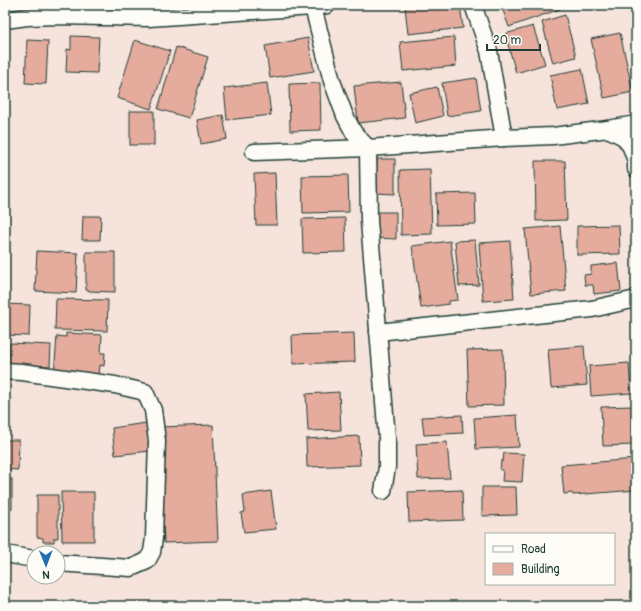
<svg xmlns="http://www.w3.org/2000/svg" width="641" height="611" font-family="Pangolin,sans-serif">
<rect width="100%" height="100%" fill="#f6e4dc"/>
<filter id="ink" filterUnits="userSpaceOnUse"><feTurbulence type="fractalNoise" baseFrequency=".025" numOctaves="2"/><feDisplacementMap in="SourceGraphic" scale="8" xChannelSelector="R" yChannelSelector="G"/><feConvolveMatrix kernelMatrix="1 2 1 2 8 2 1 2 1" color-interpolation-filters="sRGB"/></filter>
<g filter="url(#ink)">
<g fill="#e5ac9e" stroke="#1f3d34">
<path d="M418,5H460L463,28L408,34L405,7Z"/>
<path d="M501,5H559L560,9L509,27Z"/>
<path d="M565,15L576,57L553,63L542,22Z"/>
<path d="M533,26L545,64L516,73L505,34Z"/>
<path d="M620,33L633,92L604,98L591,39Z"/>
<path d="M71,36L99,37L97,73L66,72L67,49L71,50Z"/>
<path d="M454,37L456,66L403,71L400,42Z"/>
<path d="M308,38L314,71L270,78L265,46Z"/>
<path d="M27,40L48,41L46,84L25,83Z"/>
<path d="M135,40L170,51L151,109L117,98Z"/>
<path d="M176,47L208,57L189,118L158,109Z"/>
<path d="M582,69L589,104L557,110L550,75Z"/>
<path d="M476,78L481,111L447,116L442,83Z"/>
<path d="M401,82L405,118L358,123L354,86Z"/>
<path d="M267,83L271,115L227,120L224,88Z"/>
<path d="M320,83L321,130L290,131L289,84Z"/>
<path d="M437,87L443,116L415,123L409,93Z"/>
<rect x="130" y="111" width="24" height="34"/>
<path d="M223,115L227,139L201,144L197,120Z"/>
<path d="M377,159H395V194L376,193Z"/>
<path d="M535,161H565L567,220L536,221Z"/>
<path d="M430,169L432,234L401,235L400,170Z"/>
<path d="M275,173L277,225H256L254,174Z"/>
<path d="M348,175L349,212L303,213L302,176Z"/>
<path d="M475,193L476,224L437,225L436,194Z"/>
<path d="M377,212H396V239L376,238Z"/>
<path d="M83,216H101L100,240H82Z"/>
<path d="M345,218L346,252L303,253L302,219Z"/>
<path d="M619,225L620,254L577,255V226Z"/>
<path d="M560,226L566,291L531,294L525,229Z"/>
<path d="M475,240L479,285L459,286L455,241Z"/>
<path d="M450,241L458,300L449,301V304L421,308L412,246Z"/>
<path d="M510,241L514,299L483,301L479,243Z"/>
<path d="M37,251L78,253L76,293L35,291Z"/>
<path d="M86,252H115V292L89,291V290H86Z"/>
<path d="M618,263L621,291L594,294L593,285H585L584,275L591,274V266Z"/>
<path d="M56,299L108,300L107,331L55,330Z"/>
<path d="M5,304L30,305L29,336L5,335Z"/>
<path d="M66,333L102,335L101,353H105L104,366L100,365L99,376H90V373L69,372L54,375L57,336L66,337Z"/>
<path d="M354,333L355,362L293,364L292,335Z"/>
<path d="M10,343L51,345L50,366L9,364Z"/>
<path d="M584,346L587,385L551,388L548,349Z"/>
<path d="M503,349L504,405L469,406L467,350Z"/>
<path d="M629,363L631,393L591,396L589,366Z"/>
<path d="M339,392L341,430L308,431L306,394Z"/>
<path d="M632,406L634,445L603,446L601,407Z"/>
<path d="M462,415L463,433L424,435L422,417Z"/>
<path d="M517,415L519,447L476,449L474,418Z"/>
<path d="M146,423L150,451L115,455L112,428Z"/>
<path d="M213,425L218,541L164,543L159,427Z"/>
<path d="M359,436L360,465L307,467L306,439Z"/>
<path d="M5,440H19L18,470L5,469Z"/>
<path d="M447,442L450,478L418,479L416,444Z"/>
<path d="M504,453L524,454L522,482L502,481L503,470H500L501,461H503Z"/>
<path d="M636,459V490L573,495L572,493L564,494L561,465Z"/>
<rect x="5" y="479" width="7" height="30"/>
<path d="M482,487H516L517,515L482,516Z"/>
<path d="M462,490L463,520L409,522L408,492Z"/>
<path d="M271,491L276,529L244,532L241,513L245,512L243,495Z"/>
<path d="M61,492H94V541H62Z"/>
<path d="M37,495H58V538H54V542H43V538L37,537Z"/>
</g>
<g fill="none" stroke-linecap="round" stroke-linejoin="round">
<defs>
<g id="minor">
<path d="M473,5L489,51L504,138"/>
<path d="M313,7L332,81L345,116L354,133L368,148L369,221L387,438V467L383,491"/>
<path d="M5,20L27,17L58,16L149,18L313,7L327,5"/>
<path d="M608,129L636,124"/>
<path d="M254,152L368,148L504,138L553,136L608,129L624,137L631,147L636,161V169"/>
<path d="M378,332L592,309L636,299"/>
<path d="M5,371L22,372L115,385L145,392L153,410L157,441L154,538L152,552L147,561L131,568L58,563"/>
<path d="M5,554L34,559"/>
</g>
</defs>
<use href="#minor" stroke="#1f3d34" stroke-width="19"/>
<use href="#minor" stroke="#fdfcf7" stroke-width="16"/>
</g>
</g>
<rect width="641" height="611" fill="none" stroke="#fdfcf7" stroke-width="20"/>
<rect x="10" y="10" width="621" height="591" fill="none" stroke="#1f3d34" stroke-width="1.5" filter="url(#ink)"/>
<rect x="485" y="533" width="130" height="52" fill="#fdfcf7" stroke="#a4b0a9"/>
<rect x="493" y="546" width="20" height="6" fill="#fdfcf7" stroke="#a4b0a9"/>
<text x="521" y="553" font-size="12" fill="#1f3d34">Road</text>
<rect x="493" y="563" width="20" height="12" fill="#e5ac9e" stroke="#a4b0a9"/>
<text x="521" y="573" font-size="12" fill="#1f3d34">Building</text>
<g transform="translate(46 565) rotate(179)"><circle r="19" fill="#fdfcf7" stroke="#a4b0a9"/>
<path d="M0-3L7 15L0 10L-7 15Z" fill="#1f6fb2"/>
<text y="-6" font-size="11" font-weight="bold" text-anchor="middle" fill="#1f3d34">N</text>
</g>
<path d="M487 44v6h53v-6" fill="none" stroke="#1f3d34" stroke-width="2"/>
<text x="493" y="44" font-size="12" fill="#1f3d34" stroke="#fdfcf7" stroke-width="3" paint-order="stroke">20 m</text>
</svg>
